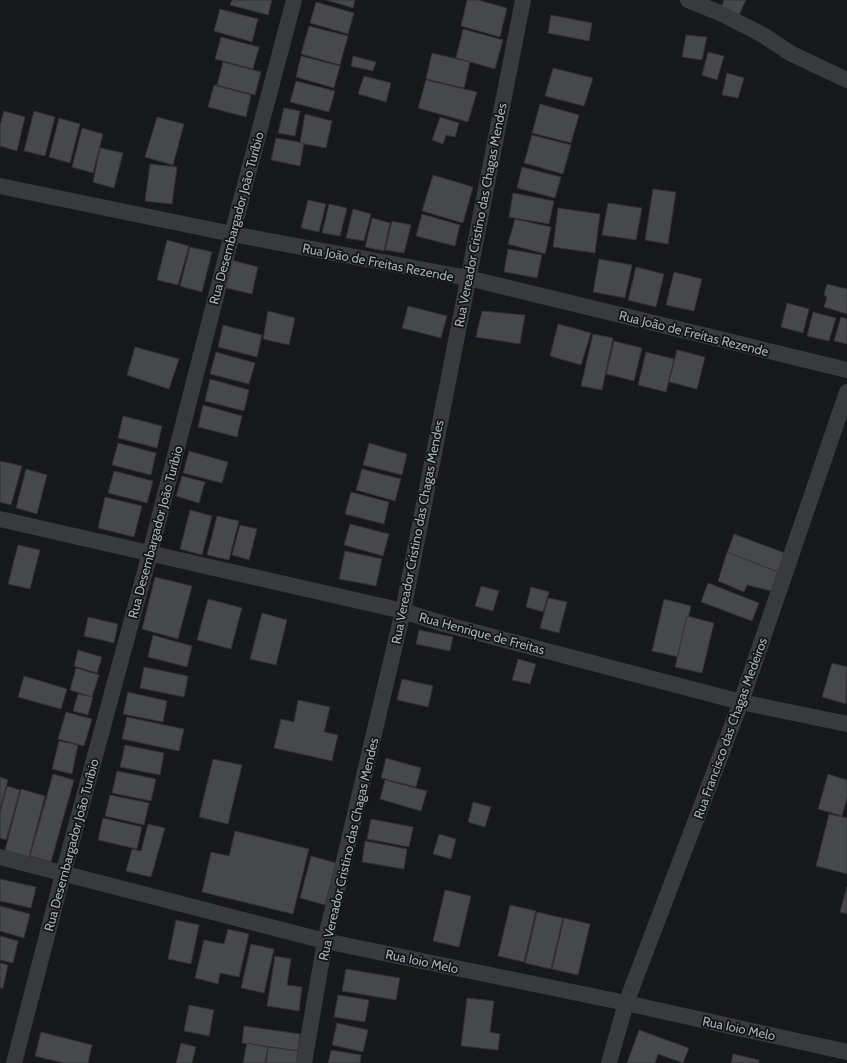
<svg xmlns="http://www.w3.org/2000/svg" width="847" height="1063" font-family="Cabin,sans-serif">
<rect width="100%" height="100%" fill="#171819"/>
<g fill="#47484c" stroke="#323235">
<path d="M232,0H272L268,15L230,5Z"/>
<path d="M326,0H355L353,8Z"/>
<path d="M467,0H478L507,8L500,37L461,26Z"/>
<path d="M724,0H746L739,15L721,9Z"/>
<path d="M316,2L354,13L348,34L310,23Z"/>
<path d="M220,9L258,19L252,42L214,31Z"/>
<path d="M551,15L592,23L589,41L548,33Z"/>
<path d="M309,26L348,36L340,65L301,54Z"/>
<path d="M463,29L503,40L495,69L456,58Z"/>
<path d="M686,35L707,37L702,60L682,57Z"/>
<path d="M221,37L259,47L253,69L215,59Z"/>
<path d="M708,52L724,56L717,80L702,75Z"/>
<path d="M432,53L470,62L464,88L426,79Z"/>
<path d="M301,56L340,66L334,88L296,77Z"/>
<path d="M353,56L376,62L373,71L351,66Z"/>
<path d="M223,62L261,72L255,95L217,85Z"/>
<path d="M553,68L593,78L584,106L545,96Z"/>
<path d="M727,73L744,78L738,98L722,95Z"/>
<path d="M364,76L391,83L386,102L358,94Z"/>
<path d="M426,80L477,92L468,122L418,108Z"/>
<path d="M296,81L335,91L329,112L290,102Z"/>
<path d="M214,85L251,95L246,117L208,107Z"/>
<path d="M540,104L579,115L571,143L532,133Z"/>
<path d="M284,108L300,111L295,136L278,133Z"/>
<path d="M4,111L25,117L17,151L0,146V125Z"/>
<path d="M34,111L55,117L45,156L24,151Z"/>
<path d="M305,114L332,121L326,148L300,143Z"/>
<path d="M157,117L184,124L173,165L145,157Z"/>
<path d="M440,117L459,123L455,137L446,135L443,144L432,140Z"/>
<path d="M59,118L80,124L70,163L49,157Z"/>
<path d="M82,128L103,134L93,173L72,167Z"/>
<path d="M532,135L571,145L563,174L524,163Z"/>
<path d="M276,138L304,143L300,166L271,160Z"/>
<path d="M100,148L123,153L114,188L93,182Z"/>
<path d="M150,164L177,167L172,204L145,201Z"/>
<path d="M522,167L561,177L555,198L517,188Z"/>
<path d="M433,175L473,187L463,223L422,211Z"/>
<path d="M653,189L676,192L668,244L645,240Z"/>
<path d="M513,193L554,201L549,224L509,217Z"/>
<path d="M308,200L326,204L319,232L301,228Z"/>
<path d="M608,203L642,208L636,240L602,235Z"/>
<path d="M329,204L347,208L340,236L322,233Z"/>
<path d="M558,208L600,214L595,253L553,247Z"/>
<path d="M353,209L371,214L364,241L346,238Z"/>
<path d="M422,214L460,225L455,246L416,236Z"/>
<path d="M372,218L390,223L384,251L365,247Z"/>
<path d="M515,219L551,227L545,254L508,244Z"/>
<path d="M392,221L411,225L404,253L385,250Z"/>
<path d="M167,240L189,246L178,285L157,280Z"/>
<path d="M190,247L212,252L202,292L180,286Z"/>
<path d="M508,249L542,255L537,278L504,272Z"/>
<path d="M599,259L632,265L625,298L593,292Z"/>
<path d="M231,260L258,267L252,294L226,288Z"/>
<path d="M636,267L664,274L656,307L628,300Z"/>
<path d="M674,272L702,279L694,311L666,305Z"/>
<path d="M827,284L847,289V314L824,307L827,297L824,295Z"/>
<path d="M787,303L809,309L803,333L781,327Z"/>
<path d="M408,306L447,316L441,338L402,328Z"/>
<path d="M268,311L295,318L289,345L263,339Z"/>
<path d="M482,311L525,315L520,344L476,337Z"/>
<path d="M813,312L836,318L829,341L807,336Z"/>
<path d="M841,317L847,319V344L834,341Z"/>
<path d="M558,324L591,333L581,365L550,356Z"/>
<path d="M223,325L262,335L257,357L218,347Z"/>
<path d="M593,334L613,338L602,390L581,386Z"/>
<path d="M614,341L642,348L634,381L606,374Z"/>
<path d="M135,347L179,359L169,389L127,375Z"/>
<path d="M677,350L705,357L697,389L669,382Z"/>
<path d="M216,352L255,363L249,384L210,374Z"/>
<path d="M646,352L674,359L666,392L638,385Z"/>
<path d="M210,379L249,390L244,411L205,401Z"/>
<path d="M203,405L242,416L237,437L198,427Z"/>
<path d="M123,416L162,426L157,448L118,438Z"/>
<path d="M118,443L156,453L151,475L112,465Z"/>
<path d="M369,443L407,454L402,475L363,465Z"/>
<path d="M189,451L228,462L222,483L183,473Z"/>
<path d="M0,461L22,466L11,505L0,502Z"/>
<path d="M26,469L47,475L37,514L16,508Z"/>
<path d="M362,469L401,479L395,501L356,490Z"/>
<path d="M114,471L153,481L147,503L108,493Z"/>
<path d="M182,476L205,482L199,503L176,496Z"/>
<path d="M351,492L389,502L384,524L345,514Z"/>
<path d="M105,497L142,506L134,537L98,528Z"/>
<path d="M190,510L212,516L202,555L180,549Z"/>
<path d="M217,516L239,521L229,560L207,555Z"/>
<path d="M350,524L389,534L383,556L344,545Z"/>
<path d="M240,525L257,529L249,560L232,555Z"/>
<path d="M734,534L785,553L778,572L727,553Z"/>
<path d="M18,545L40,550L30,589L8,584Z"/>
<path d="M345,551L382,559L376,586L339,579Z"/>
<path d="M727,552L778,572L771,591L747,585L744,592L718,581Z"/>
<path d="M155,577L192,586L178,639L142,629Z"/>
<path d="M708,583L759,603L752,621L701,602Z"/>
<path d="M481,586L499,591L493,611L475,606Z"/>
<path d="M531,587L549,592L543,612L526,607Z"/>
<path d="M548,598L567,602L559,633L540,628Z"/>
<path d="M208,599L242,608L231,649L197,640Z"/>
<path d="M664,599L691,606L679,657L652,651Z"/>
<path d="M262,613L287,620L276,665L250,659Z"/>
<path d="M687,616L714,623L702,673L675,667Z"/>
<path d="M88,617L118,624L114,643L84,636Z"/>
<path d="M419,630L453,637L450,651L416,644Z"/>
<path d="M153,635L192,646L187,667L148,657Z"/>
<path d="M78,650L102,657L97,673L74,666Z"/>
<path d="M518,659L536,664L530,684L512,680Z"/>
<path d="M832,663L847,667L846,704L822,697Z"/>
<path d="M144,667L188,676L184,697L140,688Z"/>
<path d="M76,668L99,675L92,697L70,690Z"/>
<path d="M24,676L67,689L61,709L18,697Z"/>
<path d="M402,679L433,686L428,707L397,700Z"/>
<path d="M128,692L167,701L163,722L123,714Z"/>
<path d="M78,694L93,697L88,715L73,711Z"/>
<path d="M298,700L330,707L324,732L338,735L332,761L274,748L281,719L294,722Z"/>
<path d="M66,712L92,719L84,746L58,739Z"/>
<path d="M127,717L184,729L179,751L122,739Z"/>
<path d="M59,741L78,745L72,774L52,769Z"/>
<path d="M125,745L164,753L160,775L120,767Z"/>
<path d="M386,758L421,768L416,787L381,778Z"/>
<path d="M213,759L242,765L228,824L199,817Z"/>
<path d="M117,771L156,779L151,801L112,793Z"/>
<path d="M53,774L74,780L51,862L30,856Z"/>
<path d="M828,774L847,780V798L842,816L818,809Z"/>
<path d="M0,777L8,780L0,809Z"/>
<path d="M385,780L427,791L421,811L380,799Z"/>
<path d="M7,786L20,790L6,840L0,838V812Z"/>
<path d="M21,789L45,796L29,857L5,850Z"/>
<path d="M110,795L149,803L144,825L105,816Z"/>
<path d="M473,802L491,807L485,827L468,822Z"/>
<path d="M829,814L847,818V874L816,866Z"/>
<path d="M103,818L142,827L137,849L98,840Z"/>
<path d="M371,819L413,827L409,847L367,839Z"/>
<path d="M148,824L165,828L151,877L126,871L132,849L141,851Z"/>
<path d="M235,831L309,849L293,914L202,892L211,852L229,856Z"/>
<path d="M439,834L456,839L451,859L433,854Z"/>
<path d="M365,841L407,849L404,869L362,862Z"/>
<path d="M311,856L336,863L325,905L300,898Z"/>
<path d="M0,879L36,887L31,908L0,901Z"/>
<path d="M847,887V914L840,912Z"/>
<path d="M445,890L471,896L459,947L433,941Z"/>
<path d="M510,905L536,911L524,962L498,956Z"/>
<path d="M0,906L30,914L24,938L0,931Z"/>
<path d="M537,912L563,918L551,969L525,963Z"/>
<path d="M564,918L590,924L578,975L552,969Z"/>
<path d="M176,920L199,925L191,964L168,959Z"/>
<path d="M228,929L249,934L239,977L220,973L218,984L195,978L204,940L224,944Z"/>
<path d="M0,936L18,941L13,963L0,960Z"/>
<path d="M251,944L274,949L264,993L241,988Z"/>
<path d="M275,956L291,959L287,985L302,987L299,1011L267,1006Z"/>
<path d="M0,963L8,965L3,988H0Z"/>
<path d="M346,969L400,978L396,1000L342,991Z"/>
<path d="M338,995L369,1000L365,1022L334,1017Z"/>
<path d="M467,998L494,1001L490,1032L500,1034L498,1050L461,1046Z"/>
<path d="M189,1005L214,1010L209,1036L184,1031Z"/>
<path d="M337,1023L368,1030L363,1052L332,1045Z"/>
<path d="M244,1026L300,1034L298,1051L242,1043Z"/>
<path d="M639,1030L689,1048L683,1063L658,1054L655,1063H627Z"/>
<path d="M41,1032L92,1045L88,1063H63L35,1056Z"/>
<path d="M181,1043L196,1047L192,1063H176Z"/>
<path d="M247,1043L268,1047L265,1063H243Z"/>
<path d="M268,1047L298,1051L296,1063H266Z"/>
<path d="M331,1050L361,1055L360,1063H328Z"/>
<path d="M733,1054L759,1060V1063H731Z"/>
</g>
<g fill="none" stroke-linecap="round" stroke-linejoin="round">
<g stroke="#393a3e" stroke-width="16">
<path d="M688,0L720,13L763,35L790,53L847,80"/>
<path d="M0,186L232,234L468,278L847,370"/>
<path d="M0,519L403,611L444,624L741,702L847,724"/>
<path d="M0,857L325,941L626,1003L847,1052"/>
<path d="M14,1063L63,874L150,553L232,234L294,0"/>
<path d="M304,1063L325,941L403,611L523,0"/>
<path d="M609,1063L626,1003L741,702L847,392"/>
</g>
</g>
<g text-anchor="middle" stroke-width="3.5" stroke-linejoin="round" paint-order="stroke">
<g font-size="13" fill="#abb0b8" stroke="#121314">
<text transform="translate(480 215) rotate(-79)" y="5">Rua Vereador Cristino das Chagas Mendes</text>
<text transform="translate(236 218) rotate(-75)" y="5">Rua Desembargador João Turíbio</text>
<text transform="translate(378 262) rotate(11)" y="5">Rua João de Freitas Rezende</text>
<text transform="translate(694 333) rotate(14)" y="5">Rua João de Freitas Rezende</text>
<text transform="translate(155 532) rotate(-75)" y="5">Rua Desembargador João Turíbio</text>
<text transform="translate(417 532) rotate(-79)" y="5">Rua Vereador Cristino das Chagas Mendes</text>
<text transform="translate(482 633) rotate(15)" y="5">Rua Henrique de Freitas</text>
<text transform="translate(730 728) rotate(-70)" y="5">Rua Francisco das Chagas Medeiros</text>
<text transform="translate(71 845) rotate(-75)" y="5">Rua Desembargador João Turíbio</text>
<text transform="translate(348 849) rotate(-77)" y="5">Rua Vereador Cristino das Chagas Mendes</text>
<text transform="translate(422 961) rotate(12)" y="5">Rua Ioio Melo</text>
<text transform="translate(739 1028) rotate(12)" y="5">Rua Ioio Melo</text>
</g>
</g>
</svg>
